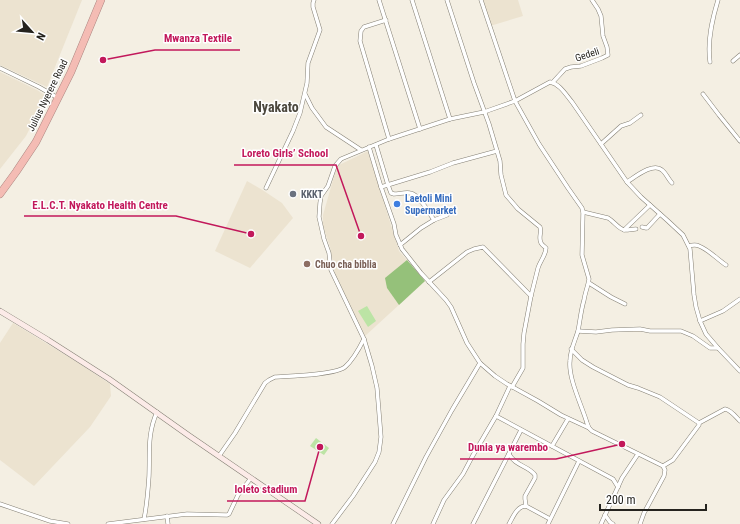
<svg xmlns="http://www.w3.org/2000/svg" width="740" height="524" font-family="'Roboto Condensed',sans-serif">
<rect width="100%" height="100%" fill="#f4efe3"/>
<g fill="#ece3d0">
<path d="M0,0H82L47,87L0,65Z"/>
<path d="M482,0H518L523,16L490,26Z"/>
<path d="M0,72L37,90L46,96L26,136L0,169Z"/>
<path d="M368,151L399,251L425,281L365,336L335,274L330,247L323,226V215L337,166Z"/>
<path d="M247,181L264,191L282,203L293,218L250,268L215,251Z"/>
<path d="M13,323L77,362L110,384L111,396L90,427L34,486L0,460V343Z"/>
</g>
<g fill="#bce4a5">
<path d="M367,306L376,321L368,327L358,311Z"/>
<path d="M316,438L329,448L324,455L310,446Z"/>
</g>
<path fill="#95c17a" d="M407,260L425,281L399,305L387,288L385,278Z"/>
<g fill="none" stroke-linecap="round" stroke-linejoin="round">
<defs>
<g id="street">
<path d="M379,0L420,129"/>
<path d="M412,0L450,119"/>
<path d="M447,0L474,83L489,124L500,161L501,175L506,195L518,209L540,227C542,232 538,238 541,243C542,245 545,247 546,248C546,255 540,261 538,268L531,296L524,333L523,344V368L512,387"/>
<path d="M481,0L515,101L539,144L568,188L582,208L583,212L582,255L589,279C588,286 585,293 584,300C581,310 580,321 578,331C575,341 570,350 570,361C568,378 582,406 587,423L589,428L592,431L663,466L665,470L664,476L644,513L640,524"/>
<path d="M386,20L364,27L361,31L360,41L389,139"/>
<path d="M733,61L740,55"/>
<path d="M710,62C707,41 712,20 718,0"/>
<path d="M0,68L39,87L58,98"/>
<path d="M553,82L565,69L571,67L581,66L602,58L608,55L607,47L603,36L601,16L598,9L592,0"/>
<path d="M305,94L312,108L326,127L361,150"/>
<path d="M703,94L719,115L740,141"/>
<path d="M601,144L621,126L630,123L641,115"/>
<path d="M376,145L388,185L391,193L394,194C399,194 405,192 410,193C419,194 429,213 434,220"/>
<path d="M369,147L381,187L394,224L396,235L402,249L421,273L446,300L451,307L467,343L480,363L495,376L507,384L538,401L561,415L589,428"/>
<path d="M627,182C635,177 653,162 662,170C666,173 668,179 672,183"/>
<path d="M381,187L430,172L453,163L497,151"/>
<path d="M266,188L293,131L300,113L307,83L308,63L320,30L313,7V3L314,0"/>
<path d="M583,212L608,218C614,221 619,230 625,230C629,230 633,229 636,229"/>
<path d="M642,227L646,228H647L660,214"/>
<path d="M624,230L650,205"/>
<path d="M400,245L421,228L434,220L447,215"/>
<path d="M689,246C692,245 695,244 699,246C709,250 717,259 726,265"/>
<path d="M429,282L467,252L474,249L483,247L531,296"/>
<path d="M589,283L611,297L625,304"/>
<path d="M700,321L723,311L740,299"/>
<path d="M578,331L596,332L612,330L640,329L650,331H681L693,336L710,348H718"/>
<path d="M571,349L582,360L593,367L628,385L638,388L660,397L699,423V425L673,460L663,466"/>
<path d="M496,416L613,479L618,487"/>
<path d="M699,423L725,409C731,410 736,417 740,421"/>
<path d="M552,446L568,419"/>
<path d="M509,454C515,466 529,466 535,475V478L525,496V499L526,506"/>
<path d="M219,456L235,433L265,383L269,380L275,377C289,376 335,375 345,367C353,360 359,349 364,339"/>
<path d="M0,504L50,521L68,524"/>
<path d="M605,515L610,522L613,524"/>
<path d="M167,516L168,524"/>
<path d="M144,519C147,505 148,491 149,476C150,453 147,434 157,412"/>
<path d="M108,524L187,514L227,515L229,514L238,495L251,478"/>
<path d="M332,524L353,496L375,462L379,452L381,437L377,388L372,366L364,339L331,270L329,253L324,239L319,217L320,203L321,196L328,186L335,166L341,159L389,139L450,119L484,112L515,101L550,82C560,84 566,95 572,102L627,182L641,197L668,221L683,235L690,249L694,295L696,307L700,321L706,334L718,348L740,371"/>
<path d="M393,524L426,457L452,410L480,363"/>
<path d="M433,524L444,500L463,474L472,457L496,416L510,386"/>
<path d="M473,524L521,430"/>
<path d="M509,524C513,517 517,506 526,506L550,519"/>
<path d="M548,524L579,461"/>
<path d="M601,524L622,478L638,454"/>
</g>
<path id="secondary" d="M0,311L48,340L109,379L188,435L318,524"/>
<path id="highway" d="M0,194L16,172L36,142L71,72L101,0"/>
</defs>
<use href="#street" stroke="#858075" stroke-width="4.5"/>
<use href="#secondary" stroke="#858075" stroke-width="6"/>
<use href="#highway" stroke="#ac8680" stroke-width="8"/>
<use href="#street" stroke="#fff" stroke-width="3.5"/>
<use href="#secondary" stroke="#fcebe8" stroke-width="5"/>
<use href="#highway" stroke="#f4bcb4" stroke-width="7"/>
</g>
<circle fill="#6b7280" stroke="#fff" stroke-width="1.5" cx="293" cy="194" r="4"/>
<circle fill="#3f7fe0" stroke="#fff" stroke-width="1.5" cx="397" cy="204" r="4"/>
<circle fill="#8d6e63" stroke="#fff" stroke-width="1.5" cx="307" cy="264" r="4"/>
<g text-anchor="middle" stroke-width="3" stroke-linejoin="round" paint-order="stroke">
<g font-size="10" fill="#25231e" stroke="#fff">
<text transform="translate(587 54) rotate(-18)" y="4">Gedeli</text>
<text transform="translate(47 95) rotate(-64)" y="4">Julius Nyerere Road</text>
</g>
<g font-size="10" font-weight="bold" fill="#5b616d" stroke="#fff" text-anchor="start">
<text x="301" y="198">KKKT</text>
</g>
<g font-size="10" font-weight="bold" fill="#366cbe" stroke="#fff" text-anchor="start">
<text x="405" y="202">Laetoli Mini<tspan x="405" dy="12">Supermarket</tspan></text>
</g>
<g font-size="10" font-weight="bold" fill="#785e54" stroke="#fff" text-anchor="start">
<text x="315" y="268">Chuo cha biblia</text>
</g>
<g font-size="14" font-weight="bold" fill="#4c483e" stroke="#fff">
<text x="276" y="112">Nyakato</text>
</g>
</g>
<path fill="none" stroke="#c2185b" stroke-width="1.5" d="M103 60L155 50H240M361 236L336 165H234M251 234L176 216H24M622 444L556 459H460M320 447L305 501H227"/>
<g fill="#c2185b" stroke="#fff" stroke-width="1.5">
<circle cx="103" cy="60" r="4"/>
<circle cx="361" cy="236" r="4"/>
<circle cx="251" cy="234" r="4"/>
<circle cx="622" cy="444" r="4"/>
<circle cx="320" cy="447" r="4"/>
</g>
<g font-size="11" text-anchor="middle" font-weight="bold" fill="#c2185b" stroke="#fff" stroke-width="3" stroke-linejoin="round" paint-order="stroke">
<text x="198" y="42">Mwanza Textile</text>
<text x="285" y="157">Loreto Girls’ School</text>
<text x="100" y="209">E.L.C.T. Nyakato Health Centre</text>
<text x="508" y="451">Dunia ya warembo</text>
<text x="266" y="493">loleto stadium</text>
</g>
<g transform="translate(32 32) rotate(117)" stroke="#ffffff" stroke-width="3" paint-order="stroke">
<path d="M0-3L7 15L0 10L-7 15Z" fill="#25231e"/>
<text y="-6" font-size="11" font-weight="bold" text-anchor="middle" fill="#25231e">N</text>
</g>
<path d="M600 504v6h106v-6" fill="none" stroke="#25231e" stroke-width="2"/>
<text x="606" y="504" font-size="12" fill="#25231e" stroke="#ffffff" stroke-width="3" paint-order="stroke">200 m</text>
</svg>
